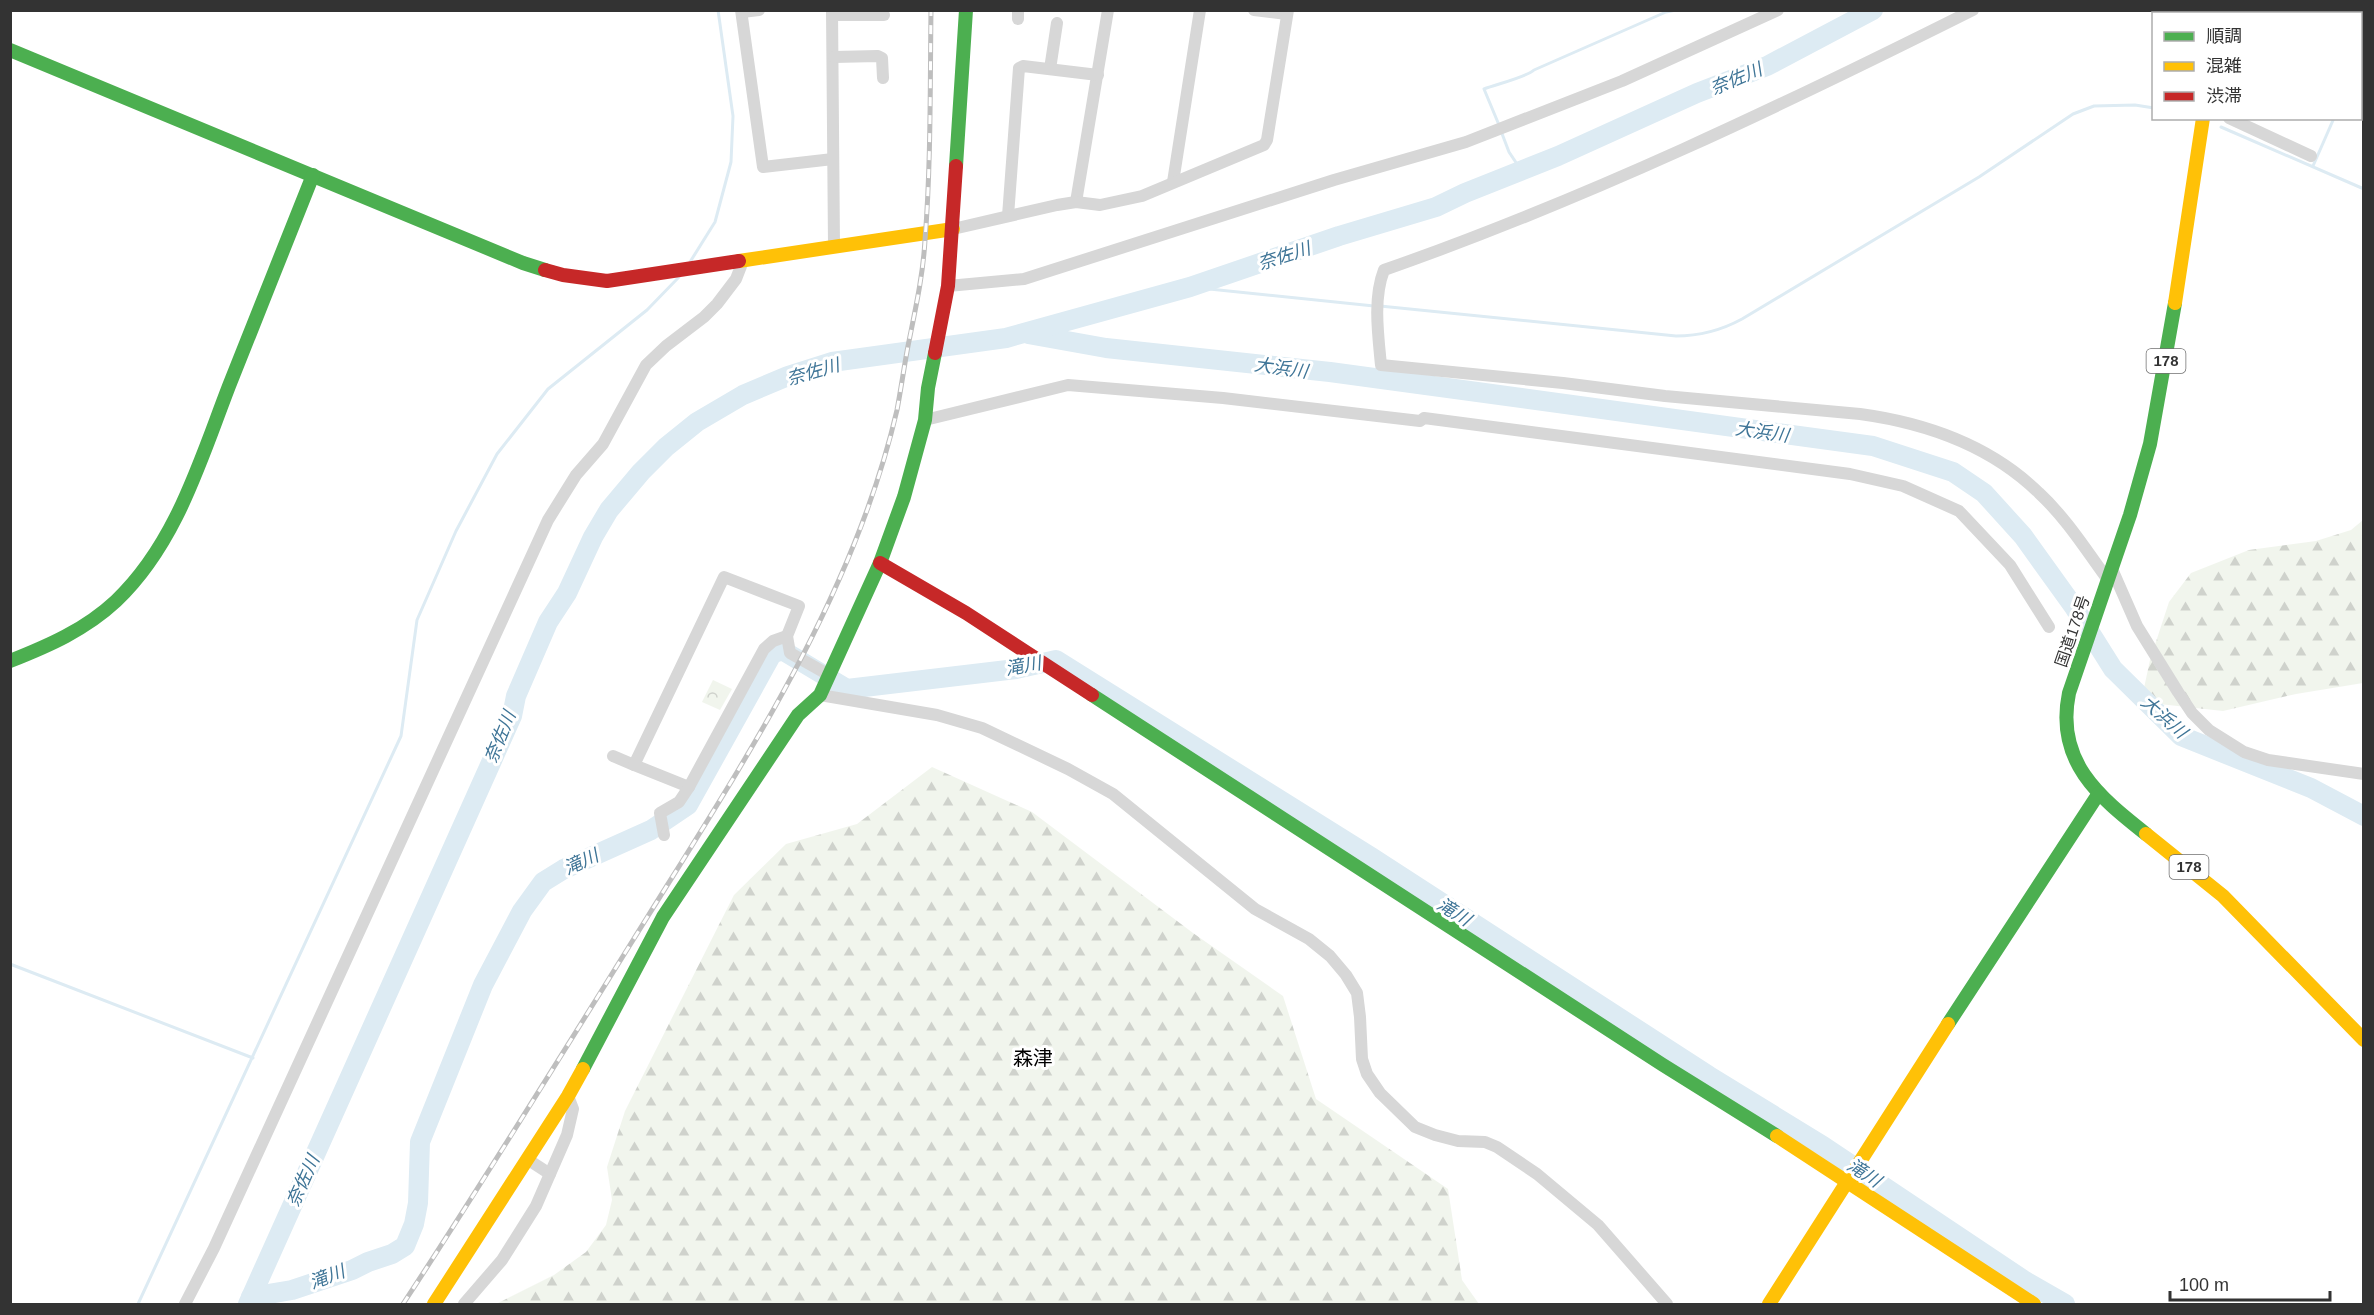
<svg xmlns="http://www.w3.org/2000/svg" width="2374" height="1315" font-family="Helvetica,'Noto Sans JP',sans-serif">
<defs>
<pattern id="forest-firs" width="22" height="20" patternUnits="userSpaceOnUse" patternTransform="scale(1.5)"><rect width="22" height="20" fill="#f1f5ed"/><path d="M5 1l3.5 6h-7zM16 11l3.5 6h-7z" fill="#cfd2cc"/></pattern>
<pattern id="park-crowns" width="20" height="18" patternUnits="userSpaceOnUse" patternTransform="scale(1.5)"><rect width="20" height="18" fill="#f1f5ed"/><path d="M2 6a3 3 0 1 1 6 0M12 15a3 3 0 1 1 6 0" fill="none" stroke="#cfd2cc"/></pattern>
</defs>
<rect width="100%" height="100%" fill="#fff"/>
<g fill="url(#forest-firs)">
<path d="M2363,520V683L2296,694L2223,711L2141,702L2150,660L2169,602L2191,573L2249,550L2316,541L2351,530Z"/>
<path d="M932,767L1032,812L1193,933L1283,996L1316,1099L1448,1189L1462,1280L1479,1304H496L554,1275L586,1252L606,1225L612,1200L607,1167L625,1111L734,895L786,844L857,824Z"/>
</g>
<path fill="url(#park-crowns)" d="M713,680L732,689L720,710L702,702Z"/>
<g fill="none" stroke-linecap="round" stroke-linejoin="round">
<g stroke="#ddebf3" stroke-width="3">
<path d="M2360,57L2364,50"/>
<path d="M1499,125L1484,89C1497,84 1527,77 1534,70L1666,12L1676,10"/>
<path d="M2221,127L2364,189"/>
<path d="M1501,131L1509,152L1521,170"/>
<path d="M2313,166L2334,118"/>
<path d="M690,262L715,222L731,162L733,116L718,10"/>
<path d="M1190,287L1374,306"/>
<path d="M1380,306L1676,336C1700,336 1720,331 1742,319L1979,177L2073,114L2094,106L2135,105L2154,108"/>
<path d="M10,964L253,1058"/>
<path d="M138,1304L401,736L417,620L456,531L497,454L548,389L647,310L679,277"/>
</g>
<g stroke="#ddebf3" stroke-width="20">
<path d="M1028,334L1106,348L1330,372L1873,446L1953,472L1984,493L2023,536L2074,607L2113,669L2181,736L2311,788L2364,816"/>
<path d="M251,1297L292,1290L352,1270L368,1262L392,1254L405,1246L414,1224L418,1203L420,1142L483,985L522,911L543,882L564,869L651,830L688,805L772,654L782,650L847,689L1016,669L1056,660L1371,857L1709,1076L1823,1146L2025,1281L2065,1304"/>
<path d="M248,1304L512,716L516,696L548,622L567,593L593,537L609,510L641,472L666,447L697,422L743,395L788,376L832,362L1006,338L1190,287L1339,236L1436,207L1465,193L1558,156L1697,93L1767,66L1873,10"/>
</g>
<g stroke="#d7d7d7" stroke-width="12">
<path d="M741,10L763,167L833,159"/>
<path d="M832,10L834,246"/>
<path d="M1254,10L1287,14"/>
<path d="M1973,10C1781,106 1587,199 1384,270C1373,298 1378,334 1381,365L1563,383L1665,396L1860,414C1926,423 1990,445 2039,493C2066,518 2086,550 2108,580"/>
<path d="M2297,10L2304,14"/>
<path d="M742,12L759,10"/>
<path d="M832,15H884"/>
<path d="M1018,19V10"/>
<path d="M2360,37L2364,38"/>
<path d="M834,57L878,56L882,58L883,78"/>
<path d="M1050,69L1057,23"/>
<path d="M2229,118L2311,156"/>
<path d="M1173,182L1200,10"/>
<path d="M1076,202L1108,10"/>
<path d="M1008,216L1019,68L1023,66L1098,75"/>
<path d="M953,229L1057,205L1076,202L1100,205L1142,196L1264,145L1267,140L1288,10"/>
<path d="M948,286L1024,279L1334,180L1466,142L1622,81L1778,10"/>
<path d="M925,420L1068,385L1223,398L1420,421L1424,418L1850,474L1903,486L1959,511L2010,565L2049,627"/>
<path d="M2112,569L2137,626L2178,692L2192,713L2209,730L2244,752L2268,760L2364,774"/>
<path d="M820,695L937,715L982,728L1068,769L1113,794L1255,909L1309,939L1330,956L1346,975L1357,993L1360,1017L1362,1059L1367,1074L1380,1093L1415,1127L1435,1135L1458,1141L1485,1142L1497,1147L1537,1174L1598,1225L1667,1304"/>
<path d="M613,756L634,765"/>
<path d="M689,787L634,765L724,577L799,606L787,636L790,653L829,675"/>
<path d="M664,835L660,813L679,802L689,787L764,649L773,641L787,636"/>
<path d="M527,1159L550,1174"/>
<path d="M185,1304L214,1248L548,520L576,475L603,444L646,365L666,346L704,317L717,304L736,279L743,261"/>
<path d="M464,1304L502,1260L536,1206L567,1135L573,1109L568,1096"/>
</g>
<g stroke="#4caf50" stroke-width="14">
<path d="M2219,10V14"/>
<path d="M10,50L523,263L545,270"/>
<path d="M956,166L966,10"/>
<path d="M10,661C48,646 85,630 116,601C176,544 200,461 229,386C257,316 285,245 313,175"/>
<path d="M1092,695L1663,1065L1777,1136"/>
<path d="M2146,834C2098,796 2055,761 2069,693L2130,515L2150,444L2175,303"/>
<path d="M1948,1024L2099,793"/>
<path d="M583,1069L663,917L798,715L820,695L880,563L904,497L925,420L928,388L935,353"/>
</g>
<g stroke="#ffc107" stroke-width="14">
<path d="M739,261L953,229"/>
<path d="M2175,303L2203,118"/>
<path d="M2146,834L2223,896L2364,1040"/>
<path d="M1777,1136L2034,1304"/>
<path d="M434,1304L568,1096L583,1069"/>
<path d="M1769,1304L1948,1024"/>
</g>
<g stroke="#c62828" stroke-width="14">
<path d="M545,270L563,275L607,281L739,261"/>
<path d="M935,353L948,286L956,166"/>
<path d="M880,563L966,613L1092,695"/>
</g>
<defs>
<path id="rail" d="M403,1304C487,1176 567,1046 648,916C747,757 854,595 897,410C901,389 904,367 908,346C915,311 923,276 925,240C931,164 930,87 931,10"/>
</defs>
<use href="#rail" stroke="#bebebe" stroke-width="5"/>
<use href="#rail" stroke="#fff" stroke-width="3" stroke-dasharray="9" stroke-linecap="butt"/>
</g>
<g text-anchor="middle" stroke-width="6" stroke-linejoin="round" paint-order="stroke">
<g fill="#fff" stroke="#707070" stroke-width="1.5">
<rect x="2146.5" y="349" width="39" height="24" rx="4.5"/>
<rect x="2169.5" y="855" width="39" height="24" rx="4.5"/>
</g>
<g font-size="15" font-weight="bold" fill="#333">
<text x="2166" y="366">178</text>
<text x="2189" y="872">178</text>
</g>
<g font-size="16" fill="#333" stroke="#fff">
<text transform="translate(2072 631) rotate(-71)" y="6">国道178号</text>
</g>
<g font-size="18" font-style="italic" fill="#3f7597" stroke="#fff">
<text transform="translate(1736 79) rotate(-23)" y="6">奈佐川</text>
<text transform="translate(1284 256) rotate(-18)" y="6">奈佐川</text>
<text transform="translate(1281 368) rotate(8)" y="6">大浜川</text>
<text transform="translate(813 372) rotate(-16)" y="6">奈佐川</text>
<text transform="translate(1762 432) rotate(8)" y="6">大浜川</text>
<text transform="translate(1023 666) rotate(-11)" y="6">滝川</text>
<text transform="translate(2164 717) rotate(41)" y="6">大浜川</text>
<text transform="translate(500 737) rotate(-68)" y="6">奈佐川</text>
<text transform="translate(581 862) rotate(-25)" y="6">滝川</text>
<text transform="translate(1454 912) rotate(32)" y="6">滝川</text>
<text transform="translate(1864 1173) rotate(33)" y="6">滝川</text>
<text transform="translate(303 1181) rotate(-66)" y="6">奈佐川</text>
<text transform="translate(327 1277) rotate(-21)" y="6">滝川</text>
</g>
<g font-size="20" fill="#000" stroke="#fff">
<text x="1033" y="1065">森津</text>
</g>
</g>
<rect width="2374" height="1315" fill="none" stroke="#333333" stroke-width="24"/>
<rect x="2152" y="12" width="210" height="108" fill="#ffffff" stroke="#adadad" stroke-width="1.5"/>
<rect x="2164" y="32" width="30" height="9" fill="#4caf50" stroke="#adadad" stroke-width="1.5"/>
<text x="2206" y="42" font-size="18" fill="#333333">順調</text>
<rect x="2164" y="62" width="30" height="9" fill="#ffc107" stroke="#adadad" stroke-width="1.5"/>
<text x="2206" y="72" font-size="18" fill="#333333">混雑</text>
<rect x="2164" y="92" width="30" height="9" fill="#c62828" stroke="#adadad" stroke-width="1.5"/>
<text x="2206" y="102" font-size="18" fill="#333333">渋滞</text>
<path d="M2170 1291v9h160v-9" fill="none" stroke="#333333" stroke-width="3"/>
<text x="2179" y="1291" font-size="18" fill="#333333" stroke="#ffffff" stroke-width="4.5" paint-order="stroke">100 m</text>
</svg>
